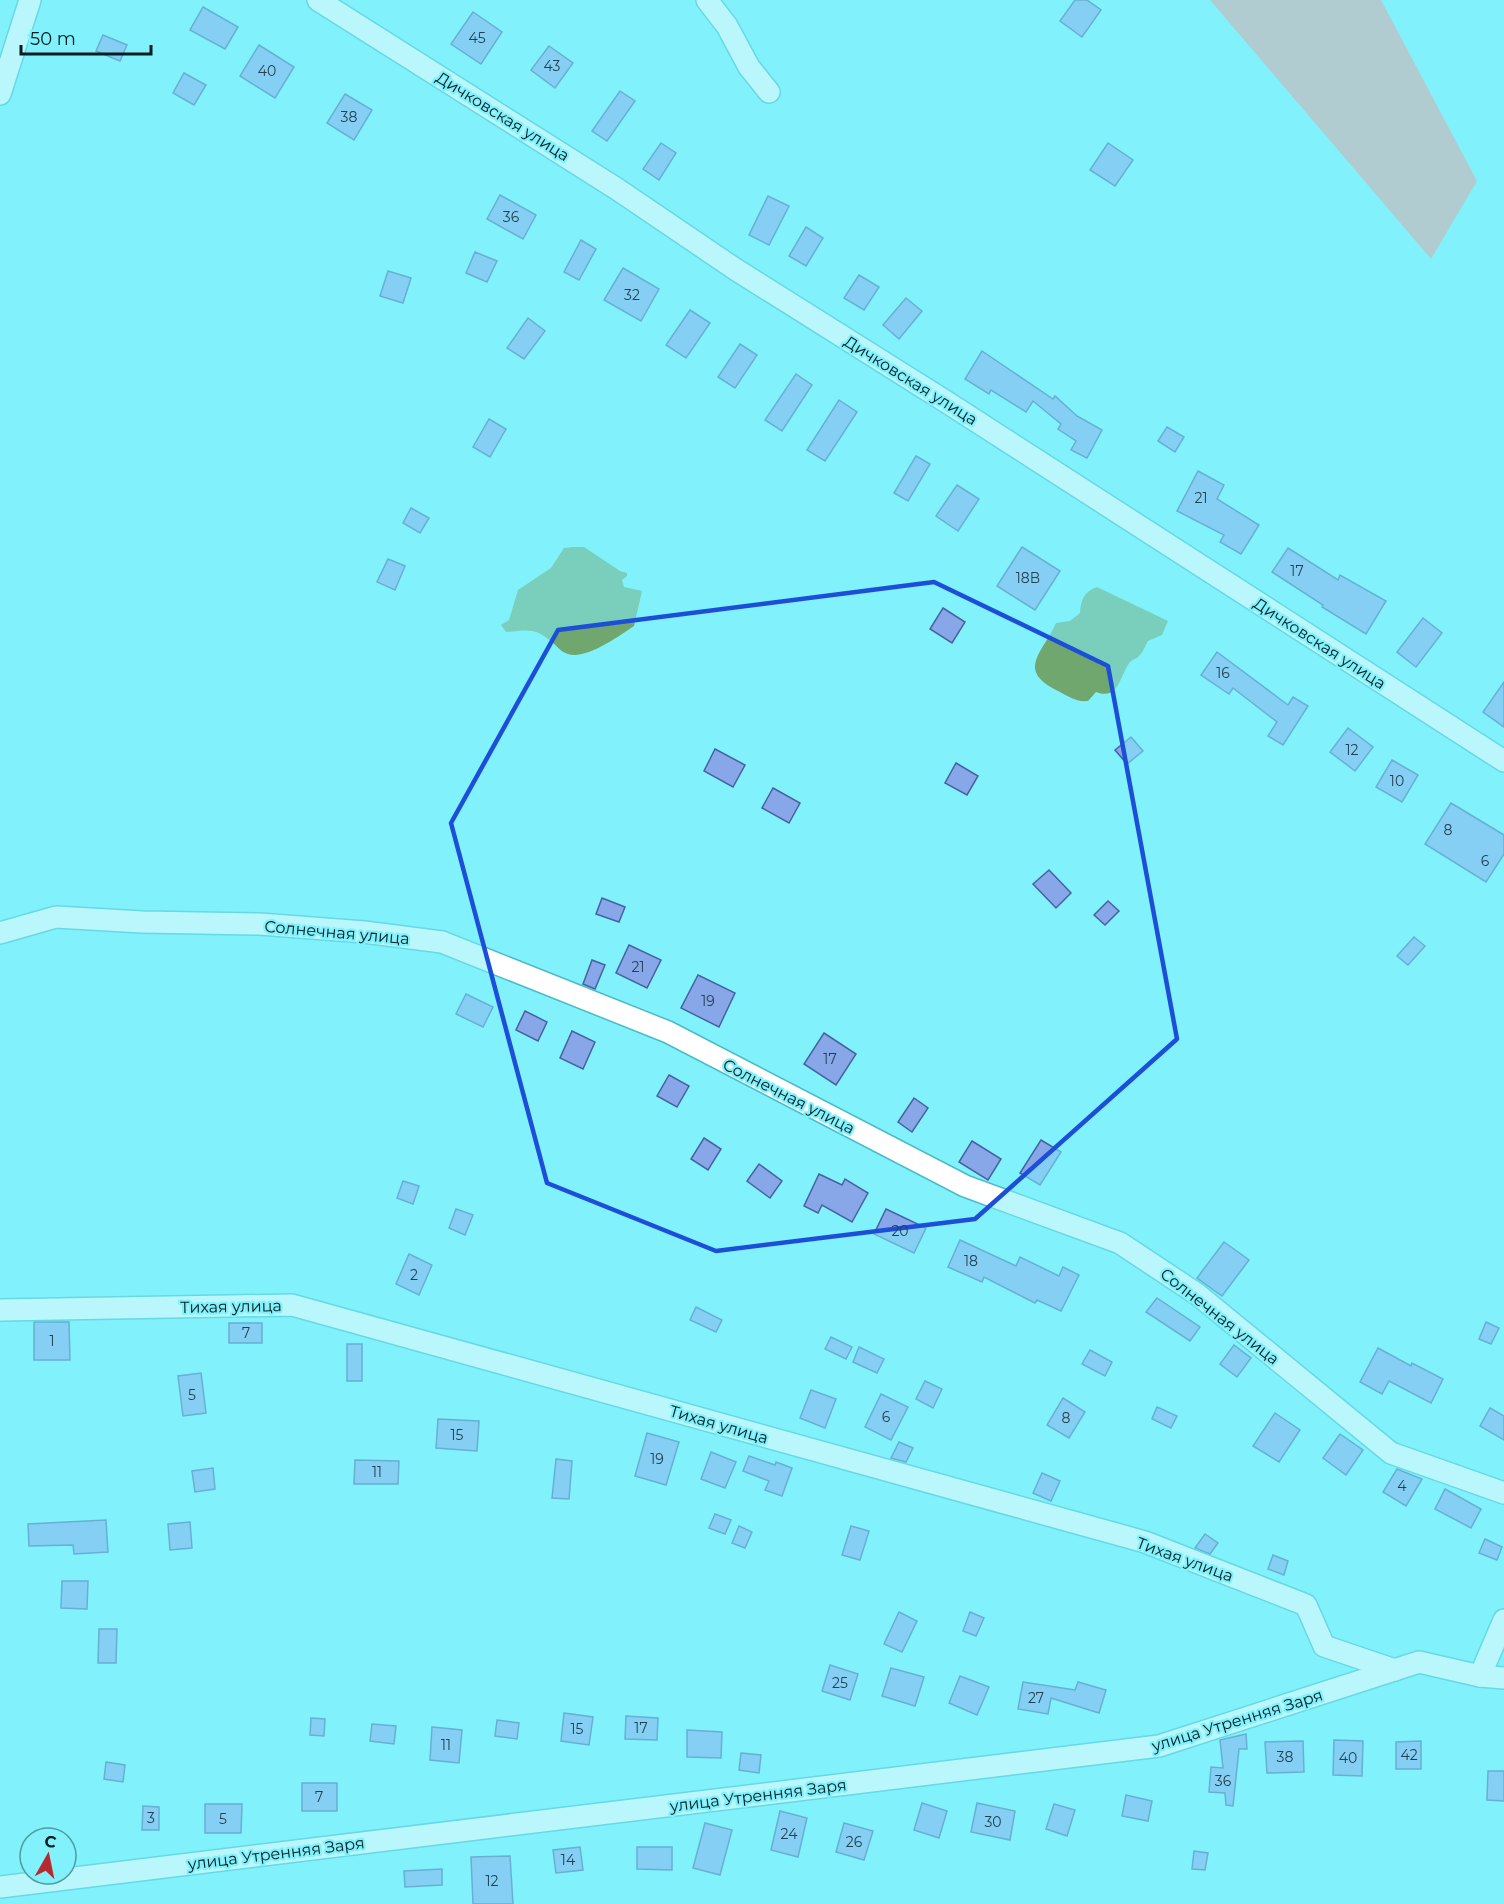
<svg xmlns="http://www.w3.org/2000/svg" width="1504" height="1904" font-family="Montserrat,sans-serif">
<rect width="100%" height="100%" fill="#81f1fc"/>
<path fill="#e9a19b" d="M1210,0H1381L1477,181L1431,259Z"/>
<g fill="#6fa76f">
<path d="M573,547H584L620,571L627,573V576L622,580L624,587L642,591L634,626C619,636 586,660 568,654C561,652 558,647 553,643C536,627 527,630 506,632L501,625L509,620L518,590L551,568L564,548Z"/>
<path d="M1097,587L1168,621L1162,635L1148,641C1145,646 1143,653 1138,657C1137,658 1132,660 1130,662C1120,675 1119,701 1096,692L1088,701C1075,702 1070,697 1058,691C1016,670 1042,654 1056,623L1070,621L1080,613C1081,599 1084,592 1097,587Z"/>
</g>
<g fill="#88a7e8" stroke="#4663a0" stroke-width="1.5">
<path d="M1075,0H1087L1101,10L1082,37L1060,21Z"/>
<path d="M203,7L238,27L225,49L190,30Z"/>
<path d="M473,12L502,32L481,64L451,44Z"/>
<path d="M103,35L127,45L120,61L96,51Z"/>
<path d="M259,45L294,67L275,98L240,76Z"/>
<path d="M549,46L573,63L555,88L531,70Z"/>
<path d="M184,73L206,85L194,105L173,93Z"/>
<path d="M620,91L635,101L607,141L592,131Z"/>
<path d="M345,94L372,110L354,140L327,123Z"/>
<path d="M661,143L676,153L659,180L643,169Z"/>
<path d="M1108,143L1133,160L1115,186L1090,170Z"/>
<path d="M500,195L536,215L523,239L487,219Z"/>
<path d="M768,196L789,206L769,245L749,235Z"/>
<path d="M806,227L823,238L806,266L789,256Z"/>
<path d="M581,240L596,249L579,280L564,272Z"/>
<path d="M475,252L497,261L487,282L466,273Z"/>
<path d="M623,268L659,289L641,321L604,300Z"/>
<path d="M388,271L411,278L403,303L380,296Z"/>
<path d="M859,275L879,287L864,310L844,298Z"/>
<path d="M906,298L922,311L899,339L883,325Z"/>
<path d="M690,310L710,323L686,358L666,345Z"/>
<path d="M528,318L545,331L524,359L507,348Z"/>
<path d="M740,344L757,355L735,388L718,377Z"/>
<path d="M982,351L1053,399L1055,396L1077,416L1102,430L1087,458L1071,450L1076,441L1058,429L1061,424L1033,401L1026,412L991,390L989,394L965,379Z"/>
<path d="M796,374L812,385L782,431L765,420Z"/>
<path d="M839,400L857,412L825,461L807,450Z"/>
<path d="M489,419L506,429L490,457L473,447Z"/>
<path d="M1167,427L1184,437L1175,452L1158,441Z"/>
<path d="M916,456L930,464L908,501L894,493Z"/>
<path d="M1198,471L1224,485L1217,499L1259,525L1241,554L1220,542L1224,535L1177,511Z"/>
<path d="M957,485L979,499L958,531L936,516Z"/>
<path d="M411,508L429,518L420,533L403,523Z"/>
<path d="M1022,547L1060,571L1035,610L997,586Z"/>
<path d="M1288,548L1338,580L1340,575L1386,601L1366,634L1322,607L1323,605L1272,572Z"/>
<path d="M388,559L405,566L395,590L377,582Z"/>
<path d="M943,608L965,622L952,643L930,629Z"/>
<path d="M1423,618L1442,633L1416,667L1397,652Z"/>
<path d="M1217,652L1288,705L1293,697L1308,706L1283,745L1268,736L1277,722L1233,688L1229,694L1201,675Z"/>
<path d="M1504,682V727L1483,712Z"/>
<path d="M1348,728L1373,747L1355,771L1330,752Z"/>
<path d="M1131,737L1143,751L1127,764L1115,750Z"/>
<path d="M715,749L745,765L733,787L704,771Z"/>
<path d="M1392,760L1418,775L1402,802L1376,787Z"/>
<path d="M956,763L978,776L967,795L945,783Z"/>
<path d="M773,788L800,803L789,823L762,808Z"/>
<path d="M1451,803L1504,835V854L1486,882L1425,844Z"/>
<path d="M1049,870L1071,893L1056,908L1033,884Z"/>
<path d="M602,898L625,907L619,922L596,914Z"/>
<path d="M1108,901L1119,911L1105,925L1094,915Z"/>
<path d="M1414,937L1425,946L1408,965L1397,956Z"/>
<path d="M629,945L661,960L647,988L616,973Z"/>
<path d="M592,960L605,965L595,989L583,984Z"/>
<path d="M698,975L735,993L719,1027L681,1008Z"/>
<path d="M466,994L493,1007L483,1027L456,1014Z"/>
<path d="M525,1011L547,1022L538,1041L516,1030Z"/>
<path d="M572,1031L595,1042L583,1069L560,1058Z"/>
<path d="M824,1033L856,1054L836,1085L804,1064Z"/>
<path d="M669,1075L689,1086L677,1107L657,1096Z"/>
<path d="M914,1098L928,1108L912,1132L898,1122Z"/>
<path d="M704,1138L721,1149L708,1170L691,1159Z"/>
<path d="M1041,1140L1061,1152L1040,1185L1020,1173Z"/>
<path d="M972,1141L1001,1159L988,1180L959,1162Z"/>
<path d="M759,1164L782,1181L770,1198L747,1181Z"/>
<path d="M819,1174L842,1185L845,1179L868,1193L852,1222L822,1205L818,1213L804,1206Z"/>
<path d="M403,1181L419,1186L413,1204L397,1198Z"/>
<path d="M456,1209L473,1215L465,1235L449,1228Z"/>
<path d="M886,1209L926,1228L914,1253L874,1234Z"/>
<path d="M960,1240L1016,1266L1020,1257L1059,1276L1063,1267L1079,1275L1061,1311L1037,1300L1035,1303L984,1277L982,1282L948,1267Z"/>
<path d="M1224,1242L1249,1260L1222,1296L1197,1278Z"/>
<path d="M409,1254L432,1265L419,1295L396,1284Z"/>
<path d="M1157,1298L1200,1327L1190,1341L1146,1312Z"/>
<path d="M696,1307L722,1320L716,1332L690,1320Z"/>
<path d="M34,1322H69L70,1360H34Z"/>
<path d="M1486,1322L1499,1328L1491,1344L1479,1339Z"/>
<rect x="229" y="1323" width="33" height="20"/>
<path d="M831,1337L852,1347L846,1359L825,1349Z"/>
<rect x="347" y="1344" width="15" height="37"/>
<path d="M1234,1345L1251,1358L1237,1377L1220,1364Z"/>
<path d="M859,1347L884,1359L877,1373L853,1362Z"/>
<path d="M1378,1348L1411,1366L1412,1363L1443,1379L1431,1403L1389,1381L1382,1394L1360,1382Z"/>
<path d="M1090,1350L1112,1362L1105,1376L1082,1364Z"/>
<path d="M201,1373L206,1413L183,1416L178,1376Z"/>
<path d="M925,1381L942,1389L933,1408L916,1399Z"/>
<path d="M811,1390L836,1399L825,1428L800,1418Z"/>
<path d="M881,1394L908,1407L891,1440L865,1427Z"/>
<path d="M1063,1398L1085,1412L1069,1438L1047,1425Z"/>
<path d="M1157,1407L1177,1416L1171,1428L1152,1419Z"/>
<path d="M1490,1408L1504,1416V1440L1480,1426Z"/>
<path d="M1275,1413L1300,1430L1279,1462L1253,1446Z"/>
<path d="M438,1419L479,1421L477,1451L436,1448Z"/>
<path d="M647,1433L679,1442L666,1485L635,1476Z"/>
<path d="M1340,1434L1363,1450L1346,1475L1323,1458Z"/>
<path d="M899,1442L913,1448L906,1462L891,1458Z"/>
<path d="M711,1452L736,1462L725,1488L701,1479Z"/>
<path d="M749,1456L775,1465L776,1462L792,1468L782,1496L765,1490L769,1481L743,1471Z"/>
<path d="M556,1459L572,1461L569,1499L552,1498Z"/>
<path d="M355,1460L399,1461L398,1484H354Z"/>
<path d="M213,1468L215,1489L195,1492L192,1471Z"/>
<path d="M1397,1469L1422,1479L1406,1506L1383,1492Z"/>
<path d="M1042,1473L1060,1481L1051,1501L1033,1493Z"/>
<path d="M1445,1489L1481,1509L1471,1528L1435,1509Z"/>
<path d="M715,1514L731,1520L725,1534L709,1528Z"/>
<path d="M106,1520L108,1552L74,1554L73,1545L29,1546L28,1524Z"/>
<path d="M190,1522L192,1548L170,1550L168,1524Z"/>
<path d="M739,1526L752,1532L745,1548L732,1543Z"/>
<path d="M851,1526L869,1531L860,1560L842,1555Z"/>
<path d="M1205,1534L1218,1543L1210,1554L1195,1548Z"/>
<path d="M1485,1539L1502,1547L1497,1560L1479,1553Z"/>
<path d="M1273,1555L1288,1561L1284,1575L1268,1569Z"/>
<path d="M62,1581H88L87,1609L61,1608Z"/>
<path d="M899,1612L917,1621L902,1652L884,1644Z"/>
<path d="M970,1612L984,1618L976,1636L963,1631Z"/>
<path d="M99,1629H117L116,1663H98Z"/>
<path d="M830,1665L858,1674L850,1700L822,1691Z"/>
<path d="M891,1668L924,1677L915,1706L882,1696Z"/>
<path d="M960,1676L989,1687L977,1715L949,1703Z"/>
<path d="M1023,1682L1075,1690L1078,1682L1106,1690L1099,1713L1051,1698L1048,1714L1018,1709Z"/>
<path d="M564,1713L593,1717L589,1745L561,1741Z"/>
<path d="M626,1716L658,1718L657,1740L625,1739Z"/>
<path d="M311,1718L325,1719L324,1736L310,1735Z"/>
<path d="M497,1720L519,1723L517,1739L495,1736Z"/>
<path d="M372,1724L396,1726L394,1744L370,1741Z"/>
<path d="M432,1727L462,1730L459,1763L430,1760Z"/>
<path d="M687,1730L722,1732L721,1758L687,1757Z"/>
<path d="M1246,1734L1247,1749H1239L1233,1806L1226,1805L1225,1793L1209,1792L1211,1767L1223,1768L1220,1740Z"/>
<path d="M1334,1740L1363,1741L1362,1776L1333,1775Z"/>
<path d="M1303,1741L1304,1772L1267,1773L1265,1742Z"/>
<path d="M1421,1741V1769H1396V1742Z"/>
<path d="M741,1753L761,1755L759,1773L739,1770Z"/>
<path d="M106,1762L125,1765L123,1782L104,1779Z"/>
<path d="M1488,1771H1504V1801L1487,1800Z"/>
<rect x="302" y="1783" width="35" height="28"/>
<path d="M1126,1795L1152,1801L1148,1821L1122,1816Z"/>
<path d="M922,1803L947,1811L939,1838L914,1830Z"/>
<path d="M977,1803L1015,1811L1010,1840L971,1832Z"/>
<path d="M205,1804H242L241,1833H205Z"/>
<path d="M1054,1804L1075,1810L1067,1836L1046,1829Z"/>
<path d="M143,1806L159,1807V1830H142Z"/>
<path d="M780,1811L807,1818L798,1857L771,1850Z"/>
<path d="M705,1823L732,1830L720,1875L693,1868Z"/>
<path d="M844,1823L873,1831L864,1860L836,1852Z"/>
<path d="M580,1847L583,1870L556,1873L553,1850Z"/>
<path d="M637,1847H672V1870L637,1869Z"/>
<path d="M1194,1851L1208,1853L1205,1870L1192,1869Z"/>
<path d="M510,1856L513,1904H473L471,1857Z"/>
<path d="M442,1869V1885L405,1887L404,1871Z"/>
</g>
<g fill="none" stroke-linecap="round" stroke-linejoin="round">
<defs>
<g id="minor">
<path d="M318,0L617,189L735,269L945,401L1504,761"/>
<path d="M707,0L727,26L749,67L769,92"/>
<path d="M0,94L30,0"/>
<path d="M0,933L56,917L142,922L260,924L364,932L442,942L668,1032L965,1186L1120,1243L1197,1294L1391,1453L1504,1493"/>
<path d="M0,1310L292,1305L1145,1542L1306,1605L1324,1646L1395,1670"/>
<path d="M1480,1676L1504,1620"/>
<path d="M0,1887L1159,1746L1419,1662L1480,1676L1504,1678"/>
</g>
</defs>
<use href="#minor" stroke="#48bcc7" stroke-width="24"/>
<use href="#minor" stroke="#fff" stroke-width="21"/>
</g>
<path d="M0 0H1504V1904H0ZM934,582L1108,666L1177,1039L975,1219L716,1251L547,1183L451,823L558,630Z" fill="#81f1fc" fill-opacity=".55" fill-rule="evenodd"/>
<path fill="none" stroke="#1d4ed8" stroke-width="4.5" stroke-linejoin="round" d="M934,582L1108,666L1177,1039L975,1219L716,1251L547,1183L451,823L558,630Z"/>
<g text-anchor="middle" stroke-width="4.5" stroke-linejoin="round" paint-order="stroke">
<g font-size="14" fill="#264052">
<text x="477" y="43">45</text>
<text x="552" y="71">43</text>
<text x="267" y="76">40</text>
<text x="349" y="122">38</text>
<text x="511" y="222">36</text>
<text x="632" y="300">32</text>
<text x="1201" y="503">21</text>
<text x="1297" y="576">17</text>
<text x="1028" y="583">18В</text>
<text x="1223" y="678">16</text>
<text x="1352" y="755">12</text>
<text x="1397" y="786">10</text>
<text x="1448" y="835">8</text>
<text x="1485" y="866">6</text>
<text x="638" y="972">21</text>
<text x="708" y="1006">19</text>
<text x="830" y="1064">17</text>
<text x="900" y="1236">20</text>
<text x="971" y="1266">18</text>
<text x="414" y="1280">2</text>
<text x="246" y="1338">7</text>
<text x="52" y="1346">1</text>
<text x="192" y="1400">5</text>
<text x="886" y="1422">6</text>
<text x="1066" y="1423">8</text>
<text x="457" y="1440">15</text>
<text x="657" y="1464">19</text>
<text x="377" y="1477">11</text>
<text x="1402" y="1491">4</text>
<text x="840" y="1688">25</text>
<text x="1036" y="1703">27</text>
<text x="641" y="1733">17</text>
<text x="577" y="1734">15</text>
<text x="446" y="1750">11</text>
<text x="1409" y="1760">42</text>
<text x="1285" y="1762">38</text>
<text x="1348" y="1763">40</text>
<text x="1223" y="1786">36</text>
<text x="319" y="1802">7</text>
<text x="151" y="1823">3</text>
<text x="223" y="1824">5</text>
<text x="993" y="1827">30</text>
<text x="789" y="1839">24</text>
<text x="854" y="1847">26</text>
<text x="568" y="1865">14</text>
<text x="492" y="1886">12</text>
</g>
<g font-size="16" fill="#051d20" stroke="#81f1fc">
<text transform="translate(503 116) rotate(32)" y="6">Дичковская улица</text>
<text transform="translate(911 380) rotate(32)" y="6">Дичковская улица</text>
<text transform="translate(1320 643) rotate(33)" y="6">Дичковская улица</text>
<text transform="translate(337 932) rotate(5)" y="6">Солнечная улица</text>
<text transform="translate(789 1096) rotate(27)" y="6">Солнечная улица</text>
<text transform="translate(231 1306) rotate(-1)" y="6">Тихая улица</text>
<text transform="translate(1220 1316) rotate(38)" y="6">Солнечная улица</text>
<text transform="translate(719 1424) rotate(16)" y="6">Тихая улица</text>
<text transform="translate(1185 1559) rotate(20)" y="6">Тихая улица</text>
<text transform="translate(1237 1720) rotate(-17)" y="6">улица Утренняя Заря</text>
<text transform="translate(758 1795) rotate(-7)" y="6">улица Утренняя Заря</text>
<text transform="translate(276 1853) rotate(-7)" y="6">улица Утренняя Заря</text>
</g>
</g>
<g transform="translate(48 1856) rotate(9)"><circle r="28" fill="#81f1fc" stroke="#4f9ca4" stroke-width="1.5"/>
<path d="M0-4.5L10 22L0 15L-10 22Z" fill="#b8282f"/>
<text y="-9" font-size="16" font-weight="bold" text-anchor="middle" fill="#051d20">С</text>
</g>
<path d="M21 45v9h130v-9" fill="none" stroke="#051d20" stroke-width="3"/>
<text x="30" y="45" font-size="18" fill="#051d20" stroke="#81f1fc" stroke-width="4.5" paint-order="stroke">50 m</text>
</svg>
